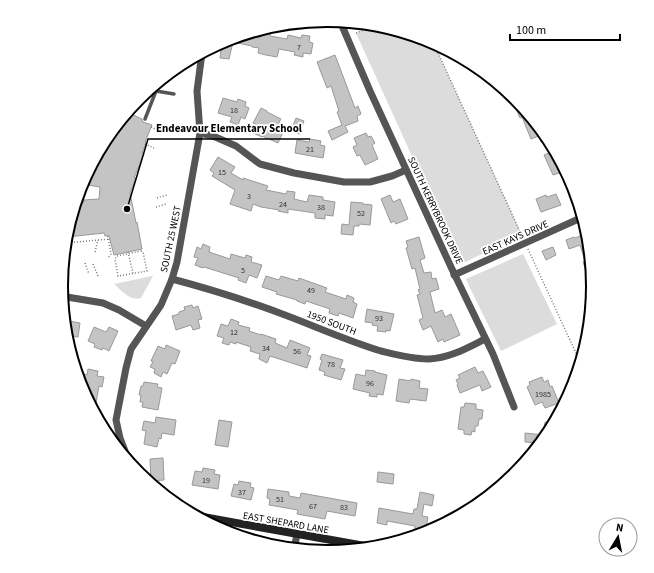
<svg xmlns="http://www.w3.org/2000/svg" width="654" height="573" font-family="'Source Sans 3',sans-serif">
<rect width="100%" height="100%" fill="#fff"/>
<g fill="#dcdcdc">
<path d="M375,25H379L429,40L433,42L522,235L461,264L356,33Z"/>
<path d="M523,254L557,324L501,351L470,288L466,279Z"/>
<path d="M152,276H153L141,298C131,302 121,290 114,284Z"/>
</g>
<g fill="#c4c4c4" stroke="#999">
<path d="M262,30L271,32L270,36L287,39L288,35L301,38L302,35L310,36L309,42L313,43L311,54L303,53V57L294,55L295,52L279,49L277,57L266,55L258,53L259,48L252,47V46L233,42L229,59L220,58L222,42L249,33V36L260,38Z"/>
<path d="M335,55L355,108L358,106L361,114L357,116L358,121L345,126L348,132L332,140L328,131L342,125L337,112L339,111L331,86L327,88L317,62Z"/>
<path d="M510,94L516,98L549,139L541,142L539,136L531,139L522,117L520,118Z"/>
<path d="M223,98L237,102L238,99L246,102L245,106L249,108L245,119L241,117L238,125L230,122L232,117L218,113Z"/>
<path d="M261,108L267,111V112L281,119L279,122L286,126L278,143L262,136V137L253,133L257,125L253,123Z"/>
<path d="M127,112L142,119L143,122L152,125L145,142L146,143L142,153L144,154L134,178H136L130,193L136,223L137,222L142,249L114,255L109,236H105L104,233L67,237L66,233L75,203L84,202V200L99,199L100,187L81,184L99,151L106,152L110,142L105,140L106,138Z"/>
<path d="M296,118L304,121L299,134L291,131Z"/>
<path d="M366,133L368,137L371,136L375,143L372,145L378,159L365,165L360,155L357,156L353,147L357,145L354,138Z"/>
<path d="M310,139L321,141L320,145L325,146L323,158L295,153L297,140L309,142Z"/>
<path d="M555,150L565,171L553,175L544,155Z"/>
<path d="M218,157L235,167L231,173L243,180V178L268,186L266,190L286,194L287,191L295,192L294,199L307,202L309,195L323,197V200L335,202L333,216L325,215V219L315,218V213L288,209V213L278,211L279,210L261,207L253,204L251,211L230,204L235,190L212,176L214,173L210,170Z"/>
<path d="M556,194L561,205L541,212L536,199L546,195L547,197Z"/>
<path d="M390,195L393,202L400,199L408,219L396,224L394,221L391,223L381,199Z"/>
<path d="M351,202L363,203V204L372,205L370,225L359,224V226H354L353,235L341,234L342,224L349,225Z"/>
<path d="M588,233L592,275H590L588,270L586,271L583,262L585,261L580,245L569,249L566,240L574,237L575,238Z"/>
<path d="M419,237L425,258L420,260L424,273L431,272L432,279L436,278L439,289L430,292L435,313L442,310L445,317L451,314L460,335L444,342L443,339L438,342L431,326L423,330L419,320L423,318L417,295L420,294L418,290L420,289L415,268L412,269L406,248L408,247L406,241Z"/>
<path d="M203,244L210,247L209,252L230,259L231,254L245,258L246,255L252,257L251,262L262,265L257,278L249,275L246,283L238,280L239,278L204,267L203,268L195,265L198,258L194,257L197,247L201,249Z"/>
<path d="M553,247L556,255L546,260L542,251Z"/>
<path d="M266,276L279,280L281,276L298,281L299,278L327,288L325,292L346,299L347,295L354,298L353,302L357,304L353,318L339,313L338,316L329,313L330,309L306,301L305,304L297,301V300L276,294L277,292L262,287Z"/>
<path d="M192,305L193,308L198,306L202,319L198,320L200,328L193,330L191,325L176,330L172,316L179,314V312L185,310L184,307Z"/>
<path d="M367,309L394,314L390,331L386,330V332L377,331L378,326L372,325L373,323L365,322Z"/>
<path d="M231,319L239,322L238,325L250,328L249,331L261,335V334L276,339L275,343L287,348L290,340L310,348L307,355L311,356L307,368L270,356L267,363L259,359L260,354L250,351L251,347L236,342V344L230,342L229,345L222,343L224,338L217,336L221,324L228,326Z"/>
<path d="M64,320L80,323L78,337L65,335Z"/>
<path d="M94,327L106,332L109,327L118,331L109,351L103,348L102,350L94,347L95,344L88,341Z"/>
<path d="M166,345L180,351L175,364L172,363L167,374L163,372L161,377L154,373L155,369L150,367L153,362L151,361L158,346L165,349Z"/>
<path d="M322,354L343,360L340,368L345,369L341,380L324,375L325,372L319,370L322,360L320,359Z"/>
<path d="M475,367L478,373L483,371L491,387L482,391L480,385L460,393L457,385L458,384L456,380L460,378L458,375Z"/>
<path d="M88,369L98,371L97,376L104,377L102,387L99,386L94,414L81,389L84,374L87,375Z"/>
<path d="M366,370L375,371V372L387,375L383,395L377,394V397L369,396L370,393L353,389L356,374L365,376Z"/>
<path d="M542,377L544,382L548,380L550,387L552,386L559,403L545,408L542,402L535,405L527,387L530,385L529,382Z"/>
<path d="M399,379L411,381V379L420,381L419,388L428,389L426,401L410,399L409,403L396,401Z"/>
<path d="M144,382L158,384L157,387L162,388L158,410L142,407L143,402H140L141,395H139L141,386H143Z"/>
<path d="M465,403L476,404V409L483,410L482,419H479L478,426H475V432L472,431L471,435L464,434V430L458,429L461,407H464Z"/>
<path d="M156,417L176,420L174,435L162,433L161,439L159,438L157,447L144,444L146,431L142,430L144,421L155,423Z"/>
<path d="M550,418L557,419L548,435L541,443L525,442V433L544,435L545,422L549,423Z"/>
<path d="M219,420L232,422L228,447L215,445Z"/>
<path d="M163,458L164,480L151,481L150,459Z"/>
<path d="M203,468L215,470L214,474L220,475L218,489L192,485L195,471L202,472Z"/>
<path d="M378,472L394,474L393,484L377,482Z"/>
<path d="M239,481L251,483L250,487L254,488L251,500L231,496L234,484L238,485Z"/>
<path d="M268,489L289,492V496L300,498L301,493L357,503L355,516L327,511L325,519L297,514L298,510L269,505L270,499L267,498Z"/>
<path d="M420,492L434,495L432,506L424,504L422,516L428,517L425,534L420,535L414,534L415,526L387,521V525L377,523L379,508L413,514L414,509H417Z"/>
</g>
<g fill="none" stroke-linecap="round" stroke-linejoin="round">
<g stroke="#777" stroke-width="1.5" stroke-dasharray="1 2" stroke-linecap="butt">
<path d="M356,33L375,25"/>
<path d="M433,42L522,236"/>
<path d="M128,111L129,113"/>
<path d="M151,127L157,130"/>
<path d="M145,144L154,148"/>
<path d="M157,198L167,195"/>
<path d="M76,199H79"/>
<path d="M156,207L166,204"/>
<path d="M108,236L111,254L108,258"/>
<path d="M65,243L110,239"/>
<path d="M528,249L581,364"/>
<path d="M141,251L143,252L147,271L118,276L115,259L117,256Z"/>
<path d="M95,252L98,240"/>
<path d="M128,252L133,273"/>
<path d="M85,263L89,274"/>
<path d="M93,264L98,276"/>
</g>
<path stroke="#555" stroke-width="3.5" d="M145,119L156,91L174,94"/>
<g stroke="#555" stroke-width="7">
<path d="M340,21L370,91L451,267L493,354L514,407"/>
<path d="M200,133L213,136L236,146L260,164L294,173L344,182H370L392,176L406,170"/>
<path d="M454,275L583,217"/>
<path d="M172,279C210,289 248,301 285,315C317,327 348,341 381,351C397,355 412,359 429,359C450,358 467,348 485,339"/>
<path d="M61,296L103,303L119,310L146,326"/>
<path d="M130,464L120,438L116,420L126,368L131,349L161,305L172,279L177,262L200,133L197,91L202,53"/>
<path d="M294,550L297,534"/>
</g>
<path stroke="#222" stroke-width="8" d="M192,515L376,548"/>
</g>
<g text-anchor="middle" stroke-width="3.5" stroke-linejoin="round" paint-order="stroke">
<g font-size="8" fill="#313131">
<text x="299" y="50">7</text>
<text x="234" y="113">18</text>
<text x="310" y="152">21</text>
<text x="222" y="175">15</text>
<text x="249" y="199">3</text>
<text x="283" y="207">24</text>
<text x="321" y="210">38</text>
<text x="361" y="216">52</text>
<text x="243" y="273">5</text>
<text x="311" y="293">49</text>
<text x="379" y="321">93</text>
<text x="234" y="335">12</text>
<text x="266" y="351">34</text>
<text x="297" y="354">56</text>
<text x="331" y="367">78</text>
<text x="370" y="386">96</text>
<text x="543" y="397">1985</text>
<text x="206" y="483">19</text>
<text x="242" y="495">37</text>
<text x="280" y="502">51</text>
<text x="313" y="509">67</text>
<text x="344" y="510">83</text>
</g>
<g font-size="10" fill="#000" stroke="#fff">
<text transform="translate(436 210) rotate(65)" y="4">SOUTH KERRYBROOK DRIVE</text>
<text transform="translate(515 237) rotate(-24)" y="4">EAST KAYS DRIVE</text>
<text transform="translate(170 239) rotate(-78)" y="4">SOUTH 25 WEST</text>
<text transform="translate(332 322) rotate(21)" y="4">1950 SOUTH</text>
<text transform="translate(286 522) rotate(10)" y="4">EAST SHEPARD LANE</text>
</g>
</g>
<path d="M0 0H654V573H0ZM68 286a259 259 0 1 1 518 0a259 259 0 1 1-518 0Z" fill="#fff" fill-rule="evenodd"/>
<path fill="none" stroke="#000" stroke-width="2" d="M68 286a259 259 0 1 1 518 0a259 259 0 1 1-518 0Z"/>
<path fill="none" stroke="#000" stroke-width="1.5" d="M127 209L148 139H310"/>
<circle fill="#000" stroke="#fff" stroke-width="1.5" cx="127" cy="209" r="4"/>
<g font-size="11" text-anchor="middle" font-weight="bold" fill="#000" stroke="#fff" stroke-width="3.5" stroke-linejoin="round" paint-order="stroke">
<text x="229" y="132">Endeavour Elementary School</text>
</g>
<g transform="translate(618 537) rotate(10)"><circle r="19" fill="#ffffff" stroke="#999999"/>
<path d="M0-3L7 15L0 10L-7 15Z" fill="#000000"/>
<text y="-6" font-size="11" font-weight="bold" text-anchor="middle" fill="#000000">N</text>
</g>
<path d="M510 34v6h110v-6" fill="none" stroke="#000000" stroke-width="2"/>
<text x="516" y="34" font-size="12" fill="#000000" stroke="#ffffff" stroke-width="3" paint-order="stroke">100 m</text>
</svg>
